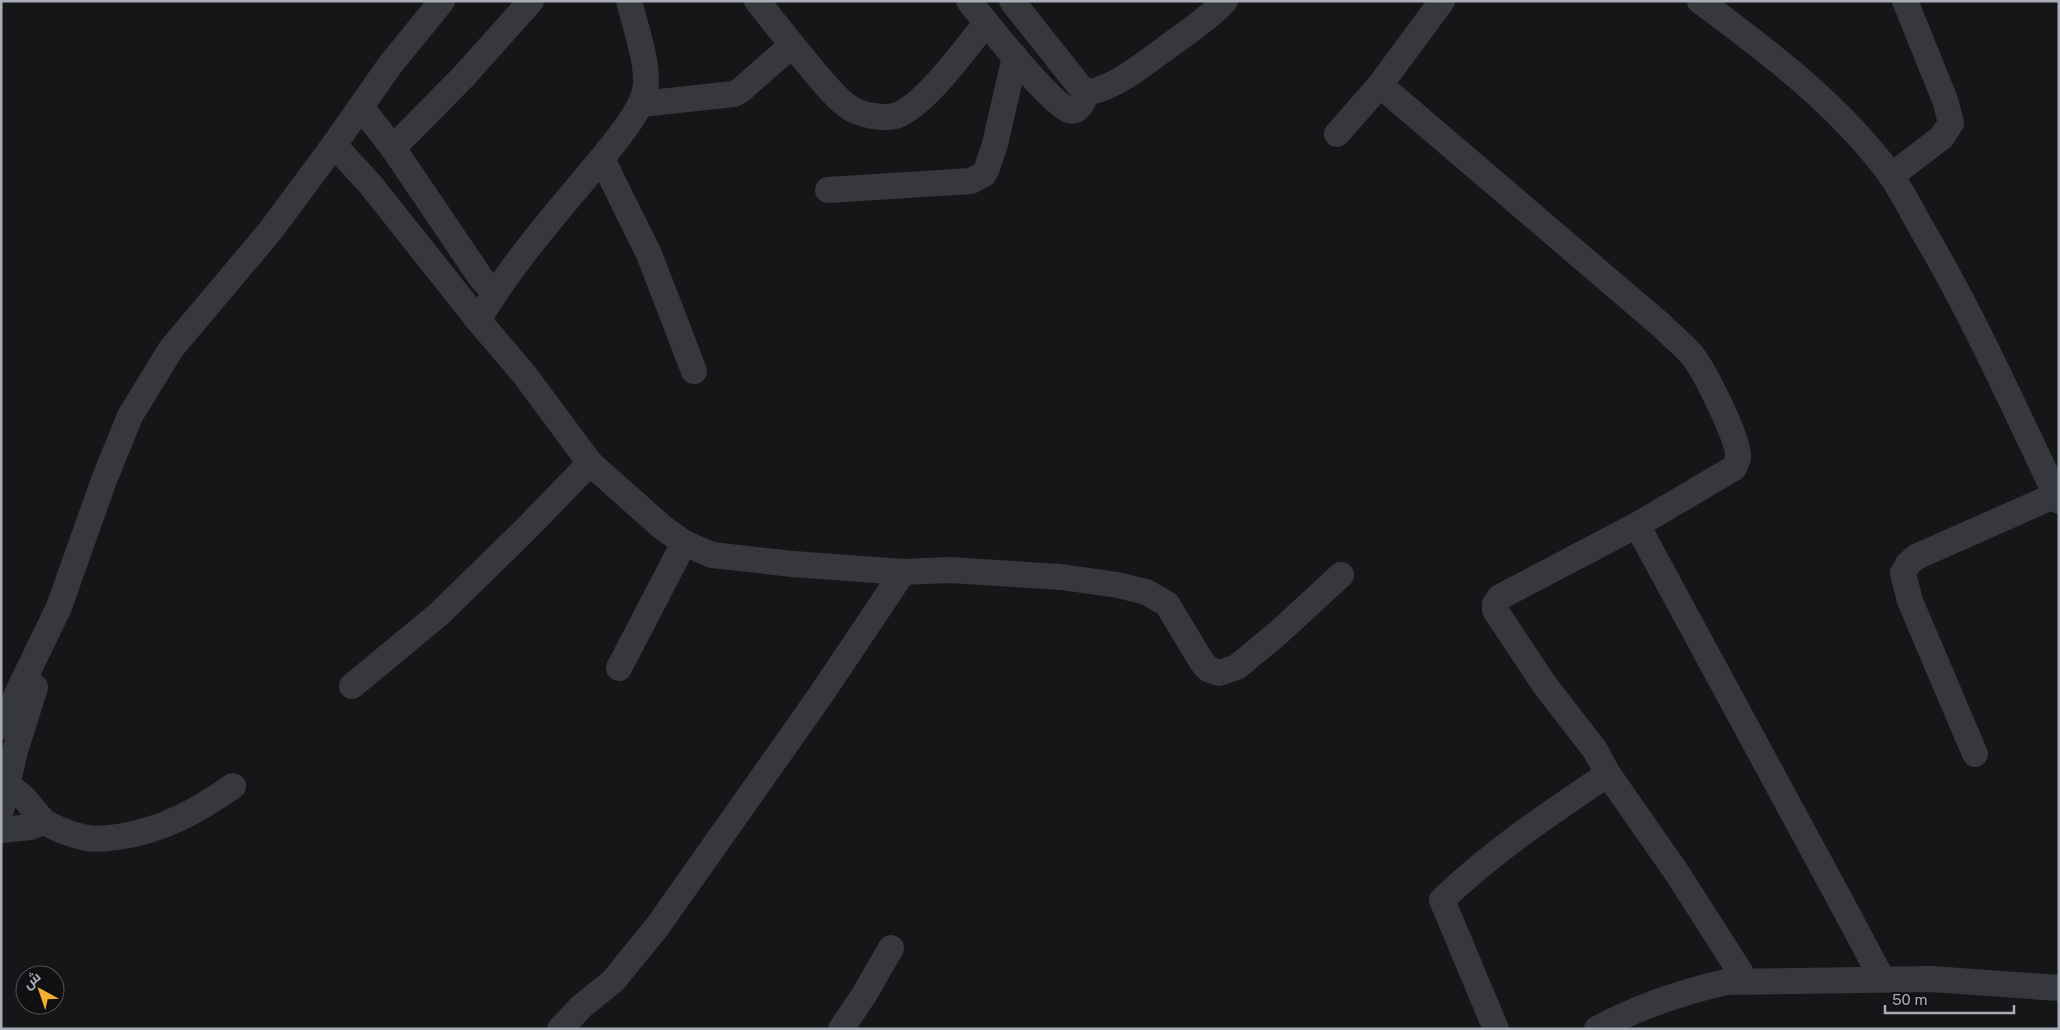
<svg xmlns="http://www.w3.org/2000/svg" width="2060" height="1030" font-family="'Public Sans',Cairo,sans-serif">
<rect width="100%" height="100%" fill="#161618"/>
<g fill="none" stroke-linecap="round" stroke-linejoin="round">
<g stroke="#37383d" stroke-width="26">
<path d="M757,1C777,26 797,51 817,75C826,85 835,97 846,105C858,115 886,121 900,114C928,101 966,48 986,23"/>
<path d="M969,1C984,20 1051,105 1069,110C1079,113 1084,101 1085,93C1115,88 1138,68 1162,51C1183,35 1206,21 1225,1"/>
<path d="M1012,1L1085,93"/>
<path d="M1700,1C1769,52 1839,105 1890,174C1904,194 1914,216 1926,236C1976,321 2016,412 2059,501"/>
<path d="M1380,85L1661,325C1671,335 1682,344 1692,355C1704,370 1739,439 1738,457C1738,460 1735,465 1734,468L1637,525L1846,911L1882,979"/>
<path d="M641,104L734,94L741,90L792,45"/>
<path d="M361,107L393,148L481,278L494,292"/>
<path d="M1337,134L1380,85L1442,1"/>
<path d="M334,145L370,184L478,320L524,374L590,463L662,527L684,543L712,555L793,564L903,572L950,570L1061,577L1118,585L1146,592L1167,604L1202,662L1208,669L1219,673L1237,667L1278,633L1341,575"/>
<path d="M393,148L463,77L531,1"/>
<path d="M602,159L649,254L694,371"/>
<path d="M1891,176L1942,137L1951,123L1945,100L1905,1"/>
<path d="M828,190L971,181L984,174L987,168L995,144L1015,57"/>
<path d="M478,320C508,270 546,225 583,181C600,160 641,115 645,90C650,67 635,26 629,1"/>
<path d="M1637,525L1500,597L1495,604V610L1544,684L1595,750L1608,774L1677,873L1746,981"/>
<path d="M619,668L684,543"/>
<path d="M352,686L439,614L527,528L590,463"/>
<path d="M1,727L59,607L104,480L130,416L171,349L271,230L334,145L390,65L442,1"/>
<path d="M1975,754L1910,601L1903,573L1908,564L1916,557L2056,495"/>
<path d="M1,810L15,751L35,687"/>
<path d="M44,822C57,829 71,835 87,838C96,840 108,838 118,837C163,830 196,812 233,786"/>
<path d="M1,830L30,827L44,822L25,799L7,784"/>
<path d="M560,1029L582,1006L613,981L657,927L820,696L903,572"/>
<path d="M841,1029L864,995L891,948"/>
<path d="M1496,1029L1442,900C1493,851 1550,813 1608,774"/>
<path d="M1597,1029C1638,1007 1682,992 1726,982L1931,979L2059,988"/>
</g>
</g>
<rect width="2060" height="1030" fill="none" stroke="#a8adb8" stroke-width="5"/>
<g transform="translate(40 990) rotate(320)"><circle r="24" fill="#111113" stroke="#4d4f55"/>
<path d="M0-4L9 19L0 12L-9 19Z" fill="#f2b134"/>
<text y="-8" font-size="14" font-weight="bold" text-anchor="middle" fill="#a8adb8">ش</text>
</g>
<path d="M1885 1005v8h129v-8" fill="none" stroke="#a8adb8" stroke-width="2.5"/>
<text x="1892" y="1005" font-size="15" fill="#a8adb8" stroke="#111113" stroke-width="4" paint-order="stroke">50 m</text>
</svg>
